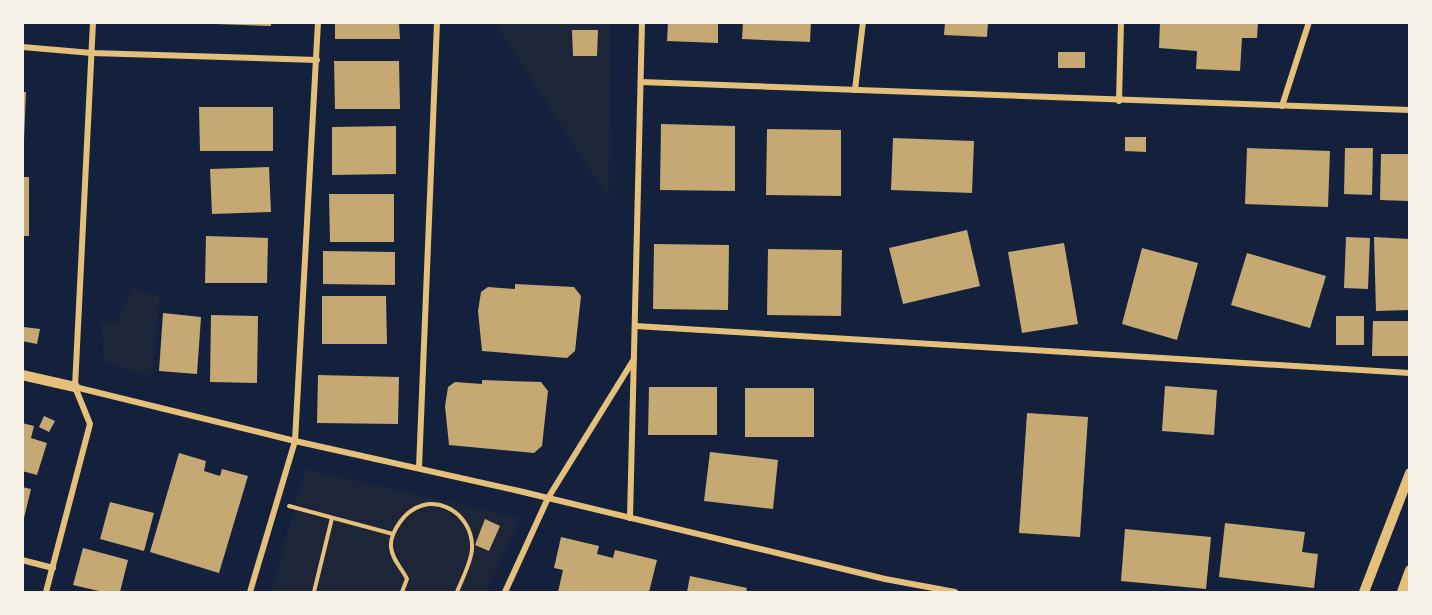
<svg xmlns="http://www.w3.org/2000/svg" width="1432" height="615" font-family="'Space Grotesk',sans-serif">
<rect width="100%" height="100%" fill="#14213d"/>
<g fill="#1d2539">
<path d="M495,23H610L609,199Z"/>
<path d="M132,288L160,296L152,376L104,362L102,321L117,324Z"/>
<path d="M305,469L520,518L486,592H271Z"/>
</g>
<g fill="#c6a872">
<path d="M216,22H271V26L216,24Z"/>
<path d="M335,22H399L400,39H335Z"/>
<path d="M668,22H718V43L667,41Z"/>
<path d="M743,22H811L810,42L742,39Z"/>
<path d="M945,22H988L987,37L944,35Z"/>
<path d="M1160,22H1258L1257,38H1242L1240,71L1196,69L1197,51L1159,48Z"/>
<path d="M572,30H598L597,56H573Z"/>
<rect x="1058" y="52" width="27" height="16"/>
<path d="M334,61H399L400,109H335Z"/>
<path d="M22,92H26L24,140H22Z"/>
<path d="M199,107H273V151H200Z"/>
<path d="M661,124L735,126V191L660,190Z"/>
<path d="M396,126V174L332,175V127Z"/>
<path d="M767,129L841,130V196L766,195Z"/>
<path d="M1125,137H1146V152L1125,151Z"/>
<path d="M893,138L974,141L972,193L891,190Z"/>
<path d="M1247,148L1330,151L1328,207L1245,204Z"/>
<path d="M1345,148H1373L1372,195L1344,194Z"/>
<path d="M1381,154H1409L1408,201L1380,200Z"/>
<path d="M269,167L271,212L212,214L210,169Z"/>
<rect x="22" y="177" width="7" height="59"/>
<path d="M329,194H394V242H330Z"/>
<path d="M967,230L980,286L903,304L889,248Z"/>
<path d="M206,236L268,238L267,283H205Z"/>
<path d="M1346,237L1370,238L1368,289L1344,288Z"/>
<path d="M1374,237L1410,239V310L1376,311Z"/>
<path d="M1064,243L1078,324L1022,333L1008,252Z"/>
<path d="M654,244L729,245L728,310L653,309Z"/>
<path d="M1142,248L1198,263L1177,340L1122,324Z"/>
<path d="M768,249L842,250L841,316L767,315Z"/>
<path d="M323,251L395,252V285L323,284Z"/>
<path d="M1247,253L1326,276L1310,328L1231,305Z"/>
<path d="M515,284L574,287L581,296L575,351L567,358L482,351L478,311L481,292L488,287L515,289Z"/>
<path d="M322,296H386L387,344H322Z"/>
<path d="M163,313L201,317L197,374L159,371Z"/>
<path d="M211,315L258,316L257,383L210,382Z"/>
<rect x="1336" y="316" width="28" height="29"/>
<path d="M1373,321H1410V356H1372Z"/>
<path d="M24,327L40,329L37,344L22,341Z"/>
<path d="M318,375L399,377L398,424L317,423Z"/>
<path d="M482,380L541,382L548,391L542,446L534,453L449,445L445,406L448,387L455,382L482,384Z"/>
<path d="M1165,386L1217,390L1214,435L1162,431Z"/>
<path d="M649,387H717V435H648Z"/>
<rect x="745" y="388" width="69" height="49"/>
<path d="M1027,413L1088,417L1080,537L1019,533Z"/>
<path d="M44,416L55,421L49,432L39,427Z"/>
<path d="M22,423L34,426L31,438L47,443L37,475L22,471Z"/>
<path d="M710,452L778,460L773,509L704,501Z"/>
<path d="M179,453L206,461L204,471L220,476L222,469L248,476L219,573L150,552Z"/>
<path d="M22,487L31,489L23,522H22Z"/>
<path d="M110,502L154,513L144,551L100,539Z"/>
<path d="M485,519L500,526L489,551L475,545Z"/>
<path d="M1225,523L1305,532L1302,552L1318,554L1314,588L1219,577Z"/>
<path d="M1125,529L1211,537L1206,589L1121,581Z"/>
<path d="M561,537L599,546L597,554L613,558L615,550L657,560L649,592H558L563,570L554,568Z"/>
<path d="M83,548L128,560L120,592H103L73,585Z"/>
<path d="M690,576L747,588L746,592H687Z"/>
</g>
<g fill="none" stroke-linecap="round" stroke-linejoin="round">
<g stroke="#e5c07b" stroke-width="4">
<path d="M289,506L393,534"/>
<path d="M314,592L332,518"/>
<path d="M402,592L407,579C402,568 392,560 391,547C390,537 395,529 400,522C427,485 474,511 472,549C471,563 462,579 457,592"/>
</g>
<g stroke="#e5c07b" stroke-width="6">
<path d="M22,47L92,53L317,60"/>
<path d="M641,82L1410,110"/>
<path d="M855,90L863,22"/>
<path d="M1119,101L1121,22"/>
<path d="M1282,106L1309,22"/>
<path d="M635,326L1410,373"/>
<path d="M75,387L295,441L519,491L885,579L955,592"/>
<path d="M419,468L437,22"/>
<path d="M630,518L642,22"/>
<path d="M22,560L53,568"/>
<path d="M46,592L90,424L75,387L93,22"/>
<path d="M250,592L295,441L318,22"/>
<path d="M505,592L548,498L634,359"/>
</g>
<g stroke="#e5c07b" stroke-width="10">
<path d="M22,375L75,387"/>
<path d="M1364,592L1410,473"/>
<path d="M1402,592L1410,570"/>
</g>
</g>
<rect width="1432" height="615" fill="none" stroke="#f6f1e7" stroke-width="48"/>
</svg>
